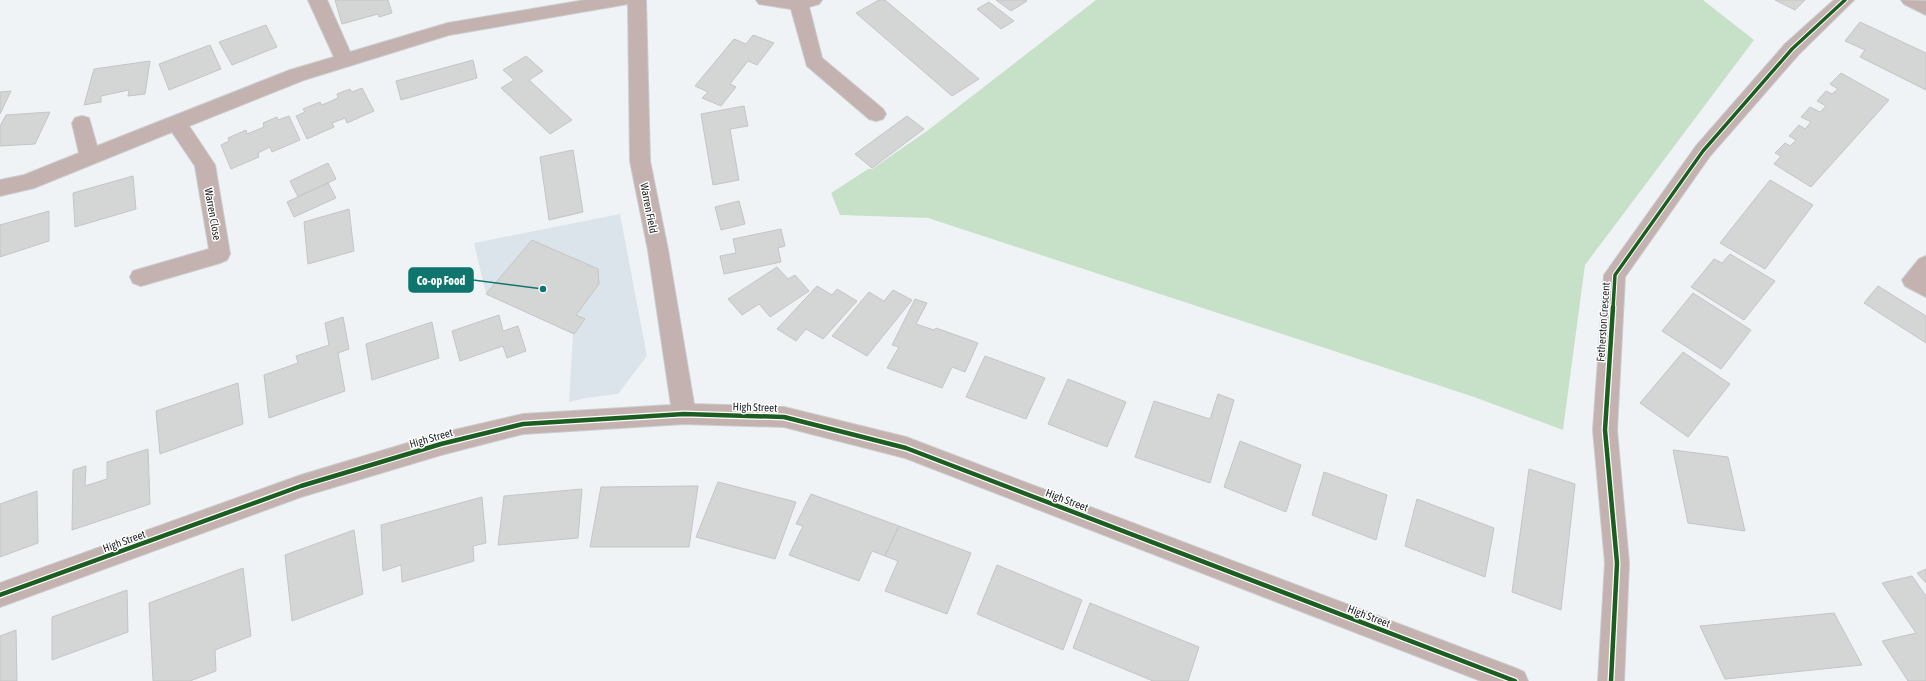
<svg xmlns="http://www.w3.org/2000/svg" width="1926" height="681" font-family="'Asap Condensed',sans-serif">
<rect width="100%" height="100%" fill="#f0f3f6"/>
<path fill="#dce4eb" d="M620,214L647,356L618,394L586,398L569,402L573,334L486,294L474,243Z"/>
<path fill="#c7e1c8" d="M1096,0H1703L1754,40L1585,265L1563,430L1474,397L928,218L840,215L831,193L868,169H872L927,131Z"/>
<g fill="#d4d5d5" stroke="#c4c5c5">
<path d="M335,0H388L392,13L379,17L378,14L342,24Z"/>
<path d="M879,0H885L979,79L952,96L856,13Z"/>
<path d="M996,0H1025L1027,1L1011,11Z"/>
<path d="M1775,0H1805L1795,10Z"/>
<path d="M989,2L1014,21L1001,29L977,9Z"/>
<path d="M1860,22L1926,53V90L1860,57L1865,50L1845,41Z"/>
<path d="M266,25L277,47L232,65L219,42Z"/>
<path d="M753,35L774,43L757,65L748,61L730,84L736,87L721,106L702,98L708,92L695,86L734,39L746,44Z"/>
<path d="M210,45L221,69L169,90L159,64Z"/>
<path d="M526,56L543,71L529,80L572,120L550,134L501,88L514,80L503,70Z"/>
<path d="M473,60L477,78L401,100L396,81Z"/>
<path d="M150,61L145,94L128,96L129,90L101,96V102L84,105L94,69Z"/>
<path d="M1841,73L1889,100L1811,187L1774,164L1781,156L1775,153L1785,143L1790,146L1796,140L1789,136L1799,125L1805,129L1811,122L1801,117L1810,107L1820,112L1826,106L1817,101L1826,91L1832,94L1838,89L1830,84Z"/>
<path d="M362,88L374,111L347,123L345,118L332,123L334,127L307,139L296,116L305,112L303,109L320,102L322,105L338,98L337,94L350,89L352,92Z"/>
<path d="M11,91L0,114V92Z"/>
<path d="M744,106L748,126L730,129L739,180L713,185L701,114Z"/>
<path d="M50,112L35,144L0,146V126L6,115Z"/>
<path d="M289,116L300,140L272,152L270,147L258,153L259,157L231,169L221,145L229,141L228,138L246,130L247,134L264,127L263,123L277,117L278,120Z"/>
<path d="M907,116L924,129L872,168L855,154Z"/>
<path d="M573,150L583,212L549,220L540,157Z"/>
<path d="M328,163L336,179L298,197L290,181Z"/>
<path d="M133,176L136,209L75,227L73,193Z"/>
<path d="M1770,180L1813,205L1765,269L1720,243Z"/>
<path d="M328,183L336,198L294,217L287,202Z"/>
<path d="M739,201L745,224L721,230L715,207Z"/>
<path d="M349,209L354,251L308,264L304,222Z"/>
<path d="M49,211V241L0,257V225Z"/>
<path d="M781,229L785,246L778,248L781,262L724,274L720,256L736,253L733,239Z"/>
<path d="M532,240L598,269L599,284L576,315L585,319L574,334L486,294Z"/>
<path d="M1730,254L1775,281L1744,320L1691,287L1714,259L1722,263Z"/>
<path d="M777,267L788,279L795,275L809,291L770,317L759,304L742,315L728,299Z"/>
<path d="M817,286L832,295L837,289L857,301L823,339L806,329L796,341L777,329Z"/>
<path d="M1878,286L1926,316V343L1864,303Z"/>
<path d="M893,290L912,300L867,356L832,336L869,292L884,301Z"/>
<path d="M1693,293L1751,330L1721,369L1662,331Z"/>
<path d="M915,299L927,303L916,324L934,330L936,328L978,343L965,372L952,367L942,388L887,368L899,347L892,345Z"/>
<path d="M499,315L503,331L518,326L526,351L507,358L503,346L460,361L452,331Z"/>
<path d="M343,317L349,349L338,353L345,391L269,418L264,375L298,363L296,356L329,345L325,323Z"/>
<path d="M432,322L439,358L372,380L366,344Z"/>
<path d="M1683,352L1730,384L1688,437L1640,403Z"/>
<path d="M985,356L1045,378L1026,419L966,397Z"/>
<path d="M1068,379L1126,402L1107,447L1048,424Z"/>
<path d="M238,383L243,424L160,454L156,411Z"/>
<path d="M1218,394L1234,400L1210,483L1135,457L1154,401L1210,419Z"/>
<path d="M1240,441L1301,465L1286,512L1224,487Z"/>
<path d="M148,449L150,504L72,530L73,470L86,466L85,486L107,479V462Z"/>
<path d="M1673,450L1728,457L1745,531L1688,523Z"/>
<path d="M1529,469L1575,484L1561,610L1512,592Z"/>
<path d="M1324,472L1387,495L1376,540L1312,515Z"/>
<path d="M718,482L796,502L775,559L696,537Z"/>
<path d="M698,486L689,547H590L601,487Z"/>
<path d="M582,489L578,538L498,545L504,496Z"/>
<path d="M37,491L38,543L0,557V504Z"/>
<path d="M811,494L899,526L885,556L872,551L859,581L789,555L803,526L796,524Z"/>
<path d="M482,497L486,543L473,546L474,561L402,582L401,565L383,571L381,525Z"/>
<path d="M1417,499L1494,528L1485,577L1405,546Z"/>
<path d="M899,526L971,553L947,614L885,591L898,561L885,556Z"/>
<path d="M354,530L363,594L292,621L285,555Z"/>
<path d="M997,565L1082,600L1063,650L977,614Z"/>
<path d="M243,568L251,636L215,650L216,671L190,681H153L149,603Z"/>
<path d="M1926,569V583L1917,573Z"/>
<path d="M1912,576L1926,596V681H1908L1882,641L1916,633L1882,583Z"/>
<path d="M127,590L128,632L52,660V617Z"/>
<path d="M1090,603L1199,647L1188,681H1153L1073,648Z"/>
<path d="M1834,613L1862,665L1725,679L1700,626Z"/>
<path d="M16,630L17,681H0V636Z"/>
</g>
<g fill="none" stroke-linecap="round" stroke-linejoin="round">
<defs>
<g id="minor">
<path d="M308,0H327L350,52L448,23L585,0H646L650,161L668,250L694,404L784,407L906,437L1515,668L1524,672L1528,681H1481L905,458L784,427L684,424L523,434L441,455L301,497L0,607V583L301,475L441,433L523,414L671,405L648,250L630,161L628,4L449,35L304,80L189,126L215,165L230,254L227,260L220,263L141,286L133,283L130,277L133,271L209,249L195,166L172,132L34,188L0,196V180L24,175L79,153L72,123L75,118L82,116L89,118L97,146L290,70L334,57Z"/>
<path d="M756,0H822L819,4L809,7L822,58L883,109L886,114L883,119L876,121L869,119L807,66L791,9L759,4Z"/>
<path d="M1834,0H1854L1799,54L1710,156L1625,277L1617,430L1629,563L1624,681H1598L1605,563L1593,430L1604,275L1696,146L1785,44Z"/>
<path d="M1901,0L1926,1V15L1904,4Z"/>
<path d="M1926,256V297L1905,286L1902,280L1919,259Z"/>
</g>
</defs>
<use href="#minor" stroke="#cbcdcf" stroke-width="2"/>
<use href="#minor" fill="#c3b2af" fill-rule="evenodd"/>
<defs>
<path id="cycleway-far1" d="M1613,308L1615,275L1703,151L1792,49L1845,0"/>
<g id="cycleway">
<path d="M0,595L301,486L441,444L523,424L684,414L784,417L906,448L1515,681"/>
<path d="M1611,681L1617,563L1605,430L1613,307"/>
</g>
</defs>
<use href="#cycleway-far1" stroke="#fff" stroke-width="5.5"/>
<use href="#cycleway" stroke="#fff" stroke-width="7"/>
<use href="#cycleway-far1" stroke="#1b5e20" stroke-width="3.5"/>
<use href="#cycleway" stroke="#1b5e20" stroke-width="4.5"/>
</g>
<g text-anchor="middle" stroke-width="3" stroke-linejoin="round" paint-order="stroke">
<g font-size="11" fill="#1e2022" stroke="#fff">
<text transform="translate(649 208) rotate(79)" y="4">Warren Field</text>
<text transform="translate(213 214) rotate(80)" y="4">Warren Close</text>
<text transform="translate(1603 322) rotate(-86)" y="4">Fetherston Crescent</text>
<text transform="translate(755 407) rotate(2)" y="4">High Street</text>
<text transform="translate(431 438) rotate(-16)" y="4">High Street</text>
<text transform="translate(1067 500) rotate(21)" y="4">High Street</text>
<text transform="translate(124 541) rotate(-20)" y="4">High Street</text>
<text transform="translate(1369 616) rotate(21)" y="4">High Street</text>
</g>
</g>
<path fill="none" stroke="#0f766e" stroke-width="1.5" d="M543 289L473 280"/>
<circle fill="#0f766e" stroke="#fff" stroke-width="1.5" cx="543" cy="289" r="4"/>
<rect fill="#0f766e" stroke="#0f766e" stroke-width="1.5" x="409" y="268" width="64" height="24" rx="4"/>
<g font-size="12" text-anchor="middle" font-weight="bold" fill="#fff">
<text x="441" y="285">Co-op Food</text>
</g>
</svg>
